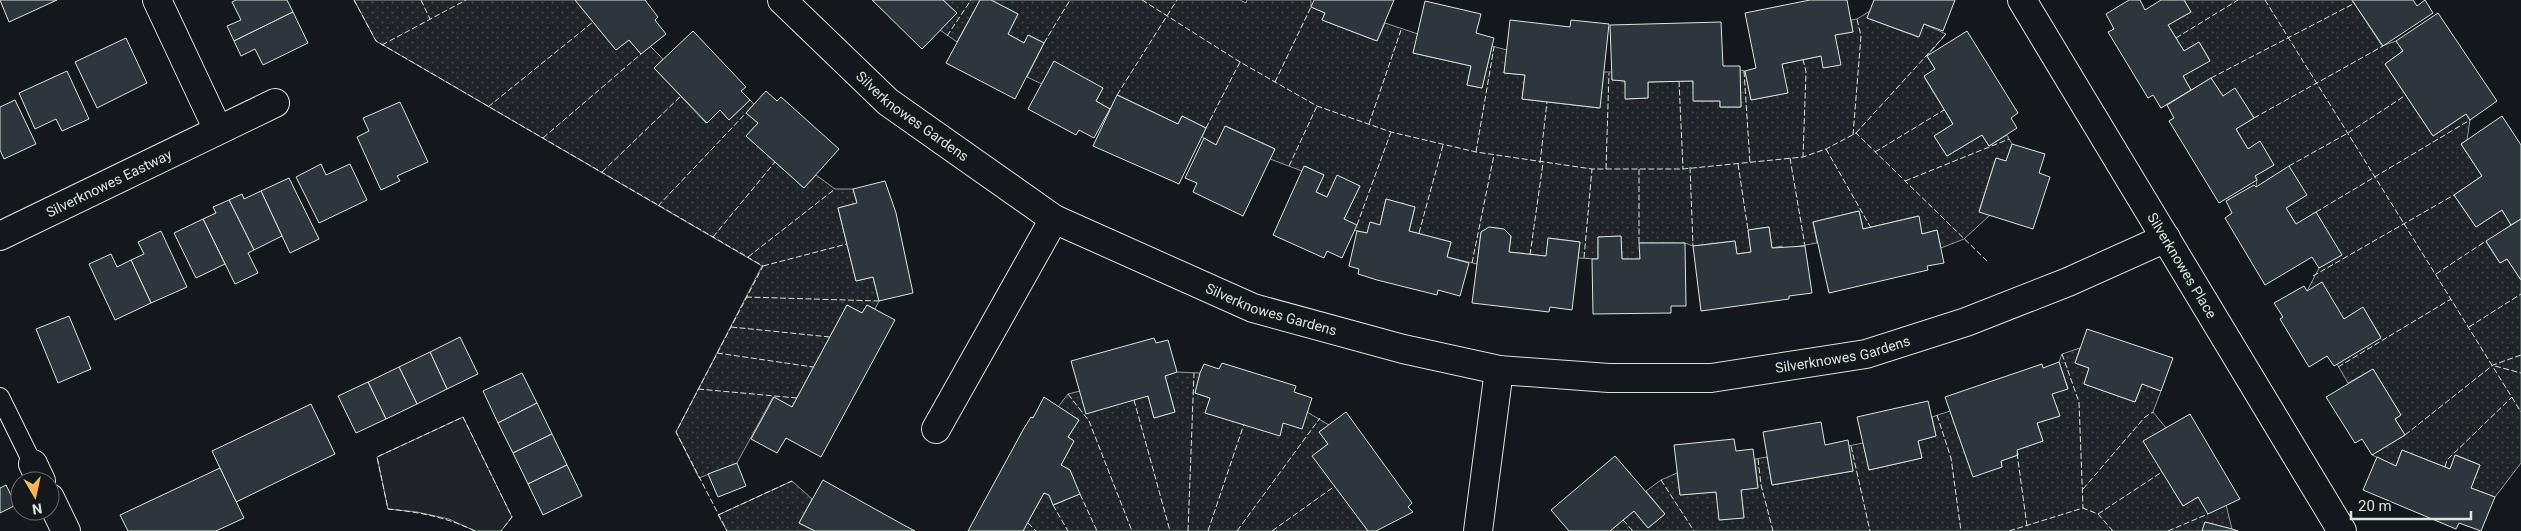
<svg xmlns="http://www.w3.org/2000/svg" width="2521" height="531" font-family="Roboto,sans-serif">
<defs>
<pattern id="garden-dots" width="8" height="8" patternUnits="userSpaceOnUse" patternTransform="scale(1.25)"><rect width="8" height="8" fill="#202428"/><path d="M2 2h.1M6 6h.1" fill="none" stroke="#404447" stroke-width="1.8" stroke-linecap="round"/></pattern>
</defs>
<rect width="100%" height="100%" fill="#14181c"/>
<path fill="#202428" stroke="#939e99" d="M463,417L512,517L501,531H475L449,519L417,512L388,509L377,457Z"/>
<g fill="url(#garden-dots)" stroke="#939e99">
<path d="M354,0H575L616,50L629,40L641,54L650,46L663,59L654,68L706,123L720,110L729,120L750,100L754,104L746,113L758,123L746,136L804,188L816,175L835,189H853L857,203L838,208L856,281L873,277L879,301L875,309L867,305L862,313L847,305L792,407L773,397L737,463L699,478L676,432L762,266L376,41Z"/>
<path d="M943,0H980L957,42L940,30L957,13Z"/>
<path d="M991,0H1240L1246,3L1247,0H1311V7L1325,13L1322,20L1377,41L1385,23L1418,34L1413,53L1471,66L1467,85L1482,88L1492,46L1507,50L1504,73L1525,75L1522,99L1599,108L1604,72H1612V80L1625,81L1626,99L1648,98V82L1693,81L1694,101H1720V107H1741L1740,70L1745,71L1751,100L1787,93L1782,64L1821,56L1824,68L1835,35L1853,32L1851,20L1857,19L1870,11L1867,18L1918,37L1924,24L1946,34L1927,56L1935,69L1924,77L1953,124L1934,136L1947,156L1982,135L1989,146L2007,135L2012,144L2006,161L1996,158L1979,211L1990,215L1964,239L1941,248L1937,230L1922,234L1918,216L1863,229L1859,211L1813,222L1817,243L1783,249L1782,246L1772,248L1769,227L1748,230L1751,252L1737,254L1735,241L1693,246L1685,243H1640V259H1622L1621,236L1598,237V259L1578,258L1580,242L1549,238L1546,256L1509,252L1511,236C1502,227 1492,225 1481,232L1477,264L1447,257L1451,242L1409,231L1415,207L1386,199L1380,225L1371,222L1367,233L1354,230L1344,219L1360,186L1337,176L1327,197L1316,192L1324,175L1305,166L1302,171L1270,159L1275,149L1226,126L1216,145L1202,137L1206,128L1182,116L1178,124L1118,95L1110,109L1096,101L1103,88L1042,84L1027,77L1044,43L1029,35L1024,43L1008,34L1018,14Z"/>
<path d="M2184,0H2352L2382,46L2396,41L2403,51L2385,64L2433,136L2466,114L2470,120L2467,140L2461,144L2482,176L2454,195L2476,227L2502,210L2511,225L2486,242L2500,263L2507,259L2521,280V463L2495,497L2471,488L2480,465L2456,455L2450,469L2402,450L2396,466L2372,455L2405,435L2395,419L2401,415L2373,369L2348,383L2337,364L2381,337L2363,308L2344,319L2307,291L2319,268L2341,255L2296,224L2286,208L2306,195L2256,187L2257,180L2255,176L2274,165L2260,142L2248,149L2236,129L2254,118L2235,89L2223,96L2211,78L2191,90L2183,76L2210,60L2199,42L2184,51L2168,25L2191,12Z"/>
<path d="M2080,348L2075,363L2089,368L2084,384L2135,402L2142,384L2161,391L2153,412L2166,428L2144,441L2183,506L2198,497L2226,505L2232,529L2205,522L2202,531H1610L1634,511L1648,528L1665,514L1646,491L1661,480L1677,473L1680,495L1716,492L1720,520L1744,517L1741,490L1758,487L1755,459L1767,457L1772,485L1853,471L1848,446L1863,443L1869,470L1922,458L1918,441L1936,436L1932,417L1950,411L1973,476L2002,467L2001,461L2018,455L2017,450L2043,441L2037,423L2059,416L2052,394L2068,388L2059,362L2062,354Z"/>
<path d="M1177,372L1200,373L1195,393L1210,398L1206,413L1280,435L1283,423L1307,412L1329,425L1319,432L1328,444L1313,456L1368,531H1023L1044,493L1049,495L1054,505L1079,494L1070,470L1061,465L1074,441L1068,437L1079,420L1058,407L1068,394L1080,391L1148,396L1154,418L1175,412L1165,376Z"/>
<path d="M792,481L812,499L799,523L815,531H727L718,515Z"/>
</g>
<g fill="#2c363c" stroke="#d8e6dc">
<path d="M0,0H57L9,22Z"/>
<path d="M236,0H287L293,12L234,41L227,26L241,20L232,2Z"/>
<path d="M575,0H645L658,17L655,20L666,34L641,54L629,40L616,50Z"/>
<path d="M872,0H943L957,13L922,49Z"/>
<path d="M980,0H991L1018,14L1008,34L1024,43L1028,35L1044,43L1015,99L946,63Z"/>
<path d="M1314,0H1394L1377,41L1322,20L1325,13L1311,7Z"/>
<path d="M1810,0H1847L1853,32L1835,35L1841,65L1823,68L1821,56L1782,64L1788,93L1751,100L1745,71L1756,68L1745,13Z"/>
<path d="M1874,0H1955L1943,31L1924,24L1919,37L1867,18Z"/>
<path d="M2129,0H2140L2145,10L2161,0H2184L2191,12L2168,25L2184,51L2199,42L2210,61L2183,76L2191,90L2161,108L2153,95L2148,98L2108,32L2114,29L2106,14Z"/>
<path d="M2352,0H2413L2417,6L2425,0L2433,13L2383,46Z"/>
<path d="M1425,1L1481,14L1476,33L1494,38L1482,88L1467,85L1471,66L1413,53Z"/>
<path d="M293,12L308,43L263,65L255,49L241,56L234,41Z"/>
<path d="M2438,13L2497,101L2470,120L2466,114L2433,136L2385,64L2403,51L2396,41Z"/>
<path d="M1510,20L1570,27L1571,20L1609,24L1600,108L1522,99L1525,75L1504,73Z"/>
<path d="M1721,22L1723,66H1740L1741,107H1720V101H1693V81L1648,82V98L1625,99V81L1612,80L1610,25Z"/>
<path d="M693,31L746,87L741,91L750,100L729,120L720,110L707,123L654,68Z"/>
<path d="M1967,31L2018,113L2011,118L2017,128L1989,146L1982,135L1947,156L1934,136L1953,124L1924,76L1935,69L1927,56Z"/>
<path d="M126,38L147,83L97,108L75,62Z"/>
<path d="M1054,61L1103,88L1096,101L1110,109L1094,138L1079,130L1076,135L1028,109Z"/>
<path d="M67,71L89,119L62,131L56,119L35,129L19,93Z"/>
<path d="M2211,78L2223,96L2235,88L2254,118L2236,129L2248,149L2260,141L2274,165L2255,176L2257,180L2219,203L2169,121L2174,118L2167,105Z"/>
<path d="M766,91L777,101L781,97L839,149L804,188L746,136L758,123L746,113Z"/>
<path d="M1117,95L1178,124L1182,116L1206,128L1179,184L1093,146Z"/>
<path d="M15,100L36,144L4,159L0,150V107Z"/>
<path d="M400,102L428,162L397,176L400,181L381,190L357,137L369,131L363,118Z"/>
<path d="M2502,116L2521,145V219L2511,225L2502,210L2476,227L2454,195L2482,176L2461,144Z"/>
<path d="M1225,126L1275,149L1243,216L1193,192L1197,183L1185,178L1204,138L1216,145Z"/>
<path d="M2012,144L2045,154L2039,173L2050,177L2033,229L1979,212L1996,158L2006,161Z"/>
<path d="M321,164L326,175L350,164L367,200L319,223L296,177Z"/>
<path d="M1304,166L1324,175L1316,192L1327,197L1337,175L1360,186L1344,219L1357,225L1342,258L1327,251L1324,258L1273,235Z"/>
<path d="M2289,166L2307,195L2286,208L2296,224L2316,212L2342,255L2319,268L2312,257L2265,285L2225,218L2232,213L2226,201L2254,185L2256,187Z"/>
<path d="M289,178L319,239L290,253L261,191Z"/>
<path d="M885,181L896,213L913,293L879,301L873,277L856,281L838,208L857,203L853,189Z"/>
<path d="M261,191L282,236L254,250L229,200L242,194L244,199Z"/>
<path d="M1386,199L1415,207L1409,231L1451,242L1447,257L1469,263L1460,296L1438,290L1437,295L1377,280L1358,274L1359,269L1349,266L1357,231L1367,233L1370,222L1380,225Z"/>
<path d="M229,200L254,250L248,253L258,273L235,284L203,219L216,213L213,207Z"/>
<path d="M1859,211L1863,229L1919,216L1922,234L1937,230L1944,263L1927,266L1928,270L1829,293L1813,222Z"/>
<path d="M203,219L225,264L196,278L174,233Z"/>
<path d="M2521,219V280L2507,259L2500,263L2486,241Z"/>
<path d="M1489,227L1504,229L1511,236L1509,252L1546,256L1548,238L1580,242L1572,310L1550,307L1549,312L1472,303L1481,232Z"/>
<path d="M1769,227L1772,248L1805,246L1812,293L1789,296V299L1701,311L1693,246L1735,241L1737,254L1751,252L1748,230Z"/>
<path d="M161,231L187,287L151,303L131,260L144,254L138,242Z"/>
<path d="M1621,236L1622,259H1640L1639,243H1685L1686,306H1671V313L1593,314L1592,259H1598V237Z"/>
<path d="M111,254L117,267L131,260L151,303L115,320L89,264Z"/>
<path d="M2322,282L2344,319L2363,307L2381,338L2334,366L2327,356L2309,367L2280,319L2283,317L2274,303L2304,286L2307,291Z"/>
<path d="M847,305L862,313L867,305L895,320L821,457L786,438L777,453L751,439L774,397L792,407Z"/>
<path d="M69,316L91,369L58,383L36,329Z"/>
<path d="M2087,329L2173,358L2161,391L2142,384L2135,402L2084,384L2089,368L2075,363Z"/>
<path d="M460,337L478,374L447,389L430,352Z"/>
<path d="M1154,338L1156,343L1168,340L1177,372L1165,376L1175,412L1154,418L1148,396L1086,414L1071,361Z"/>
<path d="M430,352L447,389L417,404L399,367Z"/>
<path d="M2059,362L2068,389L2052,394L2060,416L2037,423L2043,441L2017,450L2018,455L2001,461L2002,467L1973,477L1945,397L2042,364L2043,368Z"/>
<path d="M1222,363L1296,386L1294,392L1312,398L1302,429L1283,423L1280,436L1205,413L1210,398L1195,393L1200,373L1204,364L1219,369Z"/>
<path d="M399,367L417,404L386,419L368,382Z"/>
<path d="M2373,369L2401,415L2395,419L2405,435L2372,455L2362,439L2355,443L2326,397Z"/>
<path d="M522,373L537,403L498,423L483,391Z"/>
<path d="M368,382L386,419L356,433L338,396Z"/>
<path d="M1044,397L1079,420L1068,437L1074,441L1061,465L1070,470L1080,494L1053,505L1049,495L1044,493L1023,531H968L1023,430L1031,417L1033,418Z"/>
<path d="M1928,401L1936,436L1918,441L1922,458L1869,470L1857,417Z"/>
<path d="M537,403L552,434L513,453L498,423Z"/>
<path d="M311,404L335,454L236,502L212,451Z"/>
<path d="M1346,412L1412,503L1408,507L1413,512L1376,531H1368L1312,456L1328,444L1319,432Z"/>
<path d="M2190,414L2240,499L2208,514L2198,497L2183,506L2143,441Z"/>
<path d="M1821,422L1825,445L1848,440L1853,471L1772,485L1763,432Z"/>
<path d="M552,434L567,465L528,484L513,453Z"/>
<path d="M1734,439L1736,451L1753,449L1758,488L1741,490L1744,518L1719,520L1716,492L1680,495L1674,445Z"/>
<path d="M2402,450L2450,469L2455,455L2480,465L2471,488L2495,497L2481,531L2459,523L2456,529L2363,490L2377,457L2396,466Z"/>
<path d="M1615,456L1665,514L1648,528L1634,511L1610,531H1569L1551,510Z"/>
<path d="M737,463L746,486L718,497L708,474Z"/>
<path d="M567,465L582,496L543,515L528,484Z"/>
<path d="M220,468L244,518L216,531H128L120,515Z"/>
<path d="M823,480L900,523L915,531H815L799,523Z"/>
<path d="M6,485L16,505L0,513V488Z"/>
<path d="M2205,522L2232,529L2238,531H2202Z"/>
</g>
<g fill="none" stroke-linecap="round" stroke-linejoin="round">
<defs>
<path id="lane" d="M0,397L33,464"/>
<g id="street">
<path d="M157,0L218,130"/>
<path id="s1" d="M782,0L888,102L1054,219L1253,308L1403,349L1499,370L1609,378H1711L1866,354L1966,322L2068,282L2166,238"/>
<path id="s2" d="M2022,0L2342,531"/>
<path id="s3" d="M0,236L275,103"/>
<path d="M936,429L1054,219"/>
<path d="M33,464L41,481"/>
<path d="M50,498L66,531"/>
<path d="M1478,531L1499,370"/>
</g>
</defs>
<use href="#lane" stroke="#d8e6dc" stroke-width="20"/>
<use href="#street" stroke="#d8e6dc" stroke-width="30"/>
<use href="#lane" stroke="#14181c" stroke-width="18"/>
<use href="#street" stroke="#14181c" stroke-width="28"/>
<g stroke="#d8e6dc" stroke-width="1" stroke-dasharray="6 2.5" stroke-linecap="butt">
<path d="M354,0L376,41L763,266L676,432L727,531"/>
<path d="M421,0L430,19"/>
<path d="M1142,0L1240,62L1317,106L1391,132L1476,152L1592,169H1683L1803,157L1826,149L1856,133L1989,263"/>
<path d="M2265,0L2521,412"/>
<path d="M947,36L971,0"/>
<path d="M2176,38L2238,0"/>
<path d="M1044,43L1070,0"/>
<path d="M382,45L466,0"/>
<path d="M1803,59L1806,72L1803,157"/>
<path d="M1744,71L1750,163"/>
<path d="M2211,78L2355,3"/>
<path d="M1679,81L1683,169"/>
<path d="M1275,82L1311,7"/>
<path d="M1117,95L1177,0"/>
<path d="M488,107L593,22"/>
<path d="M2254,118L2383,46"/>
<path d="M1369,124L1401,30"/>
<path d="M1206,128L1240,62"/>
<path d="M1856,133L1946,34"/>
<path d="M1853,135L1861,36L1857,19"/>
<path d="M543,138L641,54"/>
<path d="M1826,149L1871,228"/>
<path d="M1476,152L1494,47"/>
<path d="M1875,152L1944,110"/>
<path d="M1790,158L1805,246"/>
<path d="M1540,163L1547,102"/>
<path d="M1738,164L1748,230"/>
<path d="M1289,166L1317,106"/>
<path d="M2289,166L2348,133L2406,95"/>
<path d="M1690,167L1693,246"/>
<path d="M1606,169L1609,73"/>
<path d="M1639,169V243"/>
<path d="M602,172L681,96"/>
<path d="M1905,181L2009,139"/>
<path d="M658,206L746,113"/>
<path d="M2316,212L2470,120"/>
<path d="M1357,225L1391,132"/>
<path d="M1419,233L1443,145"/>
<path d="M713,237L775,162"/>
<path d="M1530,255L1543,163"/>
<path d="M748,257L835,189"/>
<path d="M1584,258L1592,169"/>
<path d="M1472,263L1494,155"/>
<path d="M763,266L847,244"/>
<path d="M2436,274L2486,241"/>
<path d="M2313,276L2454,195"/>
<path d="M746,297L879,301"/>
<path d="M731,327L830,337"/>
<path d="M2469,327L2521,294"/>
<path d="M717,353L813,367"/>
<path d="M2062,354L2079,402L2083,508"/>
<path d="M2495,366L2521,373"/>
<path d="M2338,367L2451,299"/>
<path d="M698,389L797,398"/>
<path d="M1068,394L1089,421L1132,531"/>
<path d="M1134,400L1170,531"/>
<path d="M1937,415L1951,458L1961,531"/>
<path d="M2405,435L2493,365L2521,355"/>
<path d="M1851,446L1870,531"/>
<path d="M2017,453L2027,526"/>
<path d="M1758,459L1761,485L1773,531"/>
<path d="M2445,467L2447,460L2512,397"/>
<path d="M1661,480L1694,531"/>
<path d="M2083,489L2145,417L2153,412"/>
<path d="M1080,494L1097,531"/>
<path d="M1053,505L1068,531"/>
<path d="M2098,514L2162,472"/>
<path d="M718,515L792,481"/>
<path d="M1623,520L1633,531"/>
<path d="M1028,523L1036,531"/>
<path d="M475,531C446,517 419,512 388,509L377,457L463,417L512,517L501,531"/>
<path d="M1188,531L1194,373"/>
<path d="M1208,531L1244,424"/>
<path d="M1237,531L1320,418"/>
<path d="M1272,531L1335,486"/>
<path d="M2009,531L2083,508L2098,514L2113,531"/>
<path d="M2168,531L2208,514"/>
</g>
</g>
<g text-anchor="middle" stroke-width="4" stroke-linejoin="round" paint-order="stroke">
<g font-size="14" fill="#d8e6dc" stroke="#14181c">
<text dy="5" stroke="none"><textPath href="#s1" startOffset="175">Silverknowes Gardens</textPath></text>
<text dy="5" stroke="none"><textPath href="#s3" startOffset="121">Silverknowes Eastway</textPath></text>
<text dy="5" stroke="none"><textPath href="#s2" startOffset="310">Silverknowes Place</textPath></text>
<text dy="5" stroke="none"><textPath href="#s1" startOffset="586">Silverknowes Gardens</textPath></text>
<text dy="5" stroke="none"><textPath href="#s1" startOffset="1168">Silverknowes Gardens</textPath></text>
</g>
</g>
<g transform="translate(35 496) rotate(171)"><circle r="24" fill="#14181c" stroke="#626a69"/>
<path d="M0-4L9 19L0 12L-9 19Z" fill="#ffb74d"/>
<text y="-8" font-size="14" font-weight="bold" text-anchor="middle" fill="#d8e6dc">N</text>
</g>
<path d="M2351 511v8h120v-8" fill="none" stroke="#d8e6dc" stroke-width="2.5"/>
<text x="2358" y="511" font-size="15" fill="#d8e6dc" stroke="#14181c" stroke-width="4" paint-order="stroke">20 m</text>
</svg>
